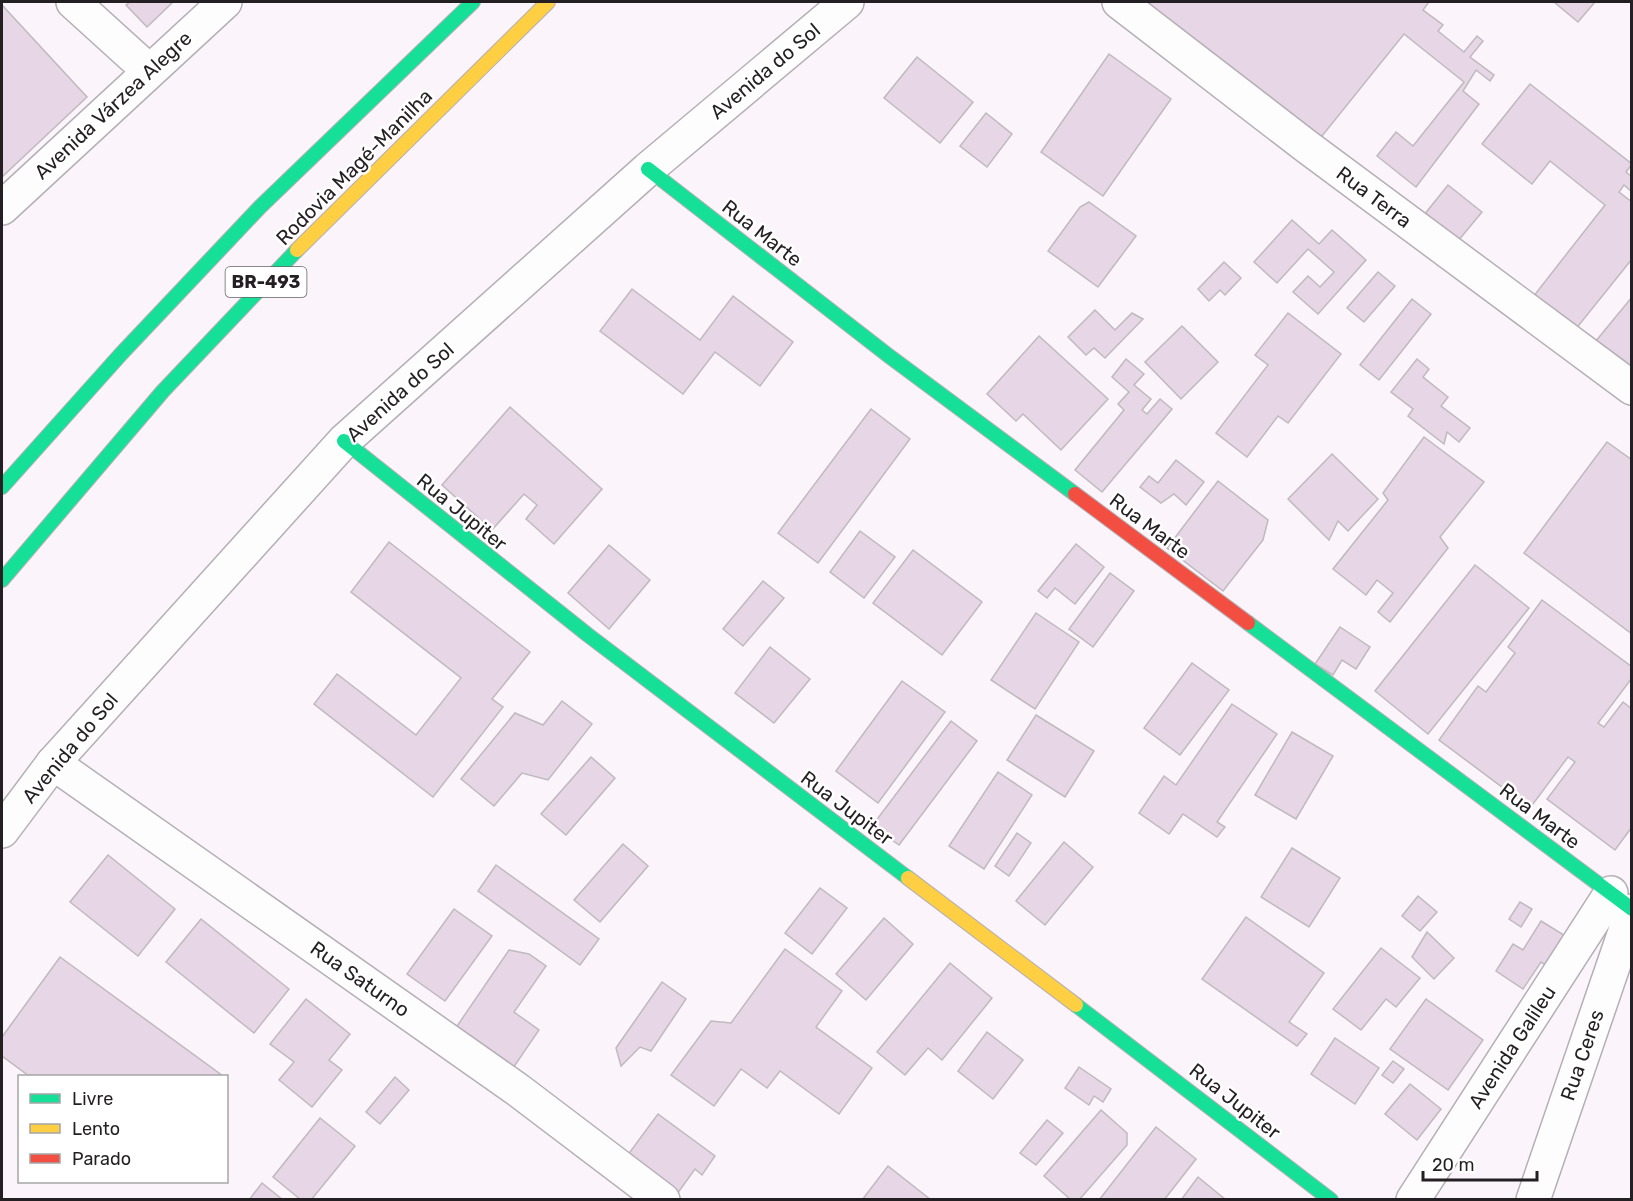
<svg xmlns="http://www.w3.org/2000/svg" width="1633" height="1201" font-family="Rubik,sans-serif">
<rect width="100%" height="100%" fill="#fbf4fa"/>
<g fill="#e7d6e5" stroke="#bebabe" stroke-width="1.5">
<path d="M130,2H173L147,27L126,5Z"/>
<path d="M1151,2H1429L1423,10L1443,25L1438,31L1464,52L1477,36L1483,41L1470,57L1494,75L1490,81L1476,70L1463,91L1479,104L1416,187L1377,156L1396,132L1413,146L1464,82L1404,34L1314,146L1143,12Z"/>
<path d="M1554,2H1595L1578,22Z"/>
<path d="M2,5L87,97L2,177Z"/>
<path d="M1109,54L1171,99L1103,196L1041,152Z"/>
<path d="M917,57L973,102L940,143L884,98Z"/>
<path d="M1530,84L1632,164L1626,172L1632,177V192L1624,185L1619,192L1632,202V259L1571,335L1529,302L1605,205L1550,161L1532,184L1482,144Z"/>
<path d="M986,113L1012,134L987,167L960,146Z"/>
<path d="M1448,185L1482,212L1453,247L1420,220Z"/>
<path d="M1089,202L1136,236L1098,287L1048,251L1080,207Z"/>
<path d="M1292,220L1319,244L1332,230L1366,260L1318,314L1293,292L1308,276L1320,287L1334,272L1308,249L1277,283L1254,262Z"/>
<path d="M1224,262L1241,278L1225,295L1220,290L1209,301L1198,289Z"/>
<path d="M1378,272L1395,286L1364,322L1347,308Z"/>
<path d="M632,289L700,340L733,296L793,342L760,386L715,352L683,394L600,331Z"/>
<path d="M1632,297V367L1625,374L1591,347Z"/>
<path d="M1412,299L1431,314L1379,380L1360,365Z"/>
<path d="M1095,310L1115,330L1132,313L1143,319L1105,358L1094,348L1086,355L1068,337Z"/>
<path d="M1288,313L1341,354L1288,423L1278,416L1247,457L1216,433L1268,365L1255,355Z"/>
<path d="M1182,326L1218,362L1181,399L1145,362Z"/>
<path d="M1039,336L1108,399L1061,450L1023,414L1016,421L987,394Z"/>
<path d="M1126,359L1144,374L1134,385L1151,399L1142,410L1147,414L1160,399L1172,409L1102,492L1075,470L1124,410L1118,404L1129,392L1112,377Z"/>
<path d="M1417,359L1429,369L1423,377L1448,397L1441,406L1470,428L1459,442L1447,432L1444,444L1408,416L1413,409L1391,392Z"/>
<path d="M510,407L602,489L554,544L526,519L537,505L524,494L492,530L442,485Z"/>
<path d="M871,409L910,439L818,563L778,533Z"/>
<path d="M1424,437L1484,482L1440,537L1448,548L1390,622L1378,612L1393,593L1377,580L1366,595L1333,569L1388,500L1383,493Z"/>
<path d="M1607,442L1632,460V634L1524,553Z"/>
<path d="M1332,454L1378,499L1348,531L1338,521L1329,540L1288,499Z"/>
<path d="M1176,460L1204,482L1186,505L1174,494L1161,503L1140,487L1149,476L1158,483Z"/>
<path d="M1218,481L1268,520L1263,540L1223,591L1167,548Z"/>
<path d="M860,531L895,557L864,598L830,572Z"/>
<path d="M389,542L530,652L492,699L503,707L433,797L314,704L337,674L416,735L461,678L351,592Z"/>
<path d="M1076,544L1104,567L1075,604L1055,588L1047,598L1038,591Z"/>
<path d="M609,545L650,580L609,629L568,593Z"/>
<path d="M913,550L982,602L942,655L873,603Z"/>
<path d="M1475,565L1529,608L1428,734L1375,691Z"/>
<path d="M1110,573L1134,591L1093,647L1069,629Z"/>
<path d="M763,581L784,598L743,646L723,629Z"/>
<path d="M1542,600L1632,667V678L1598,723L1604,727L1623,702L1632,709V827L1615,850L1547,799L1575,762L1568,757L1530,808L1439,740L1478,686L1486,692L1515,653L1508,647Z"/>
<path d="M1036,613L1079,642L1035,709L991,680Z"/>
<path d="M1340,627L1370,647L1356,669L1342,660L1333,675L1315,664Z"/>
<path d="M770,647L810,679L774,723L735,693Z"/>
<path d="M1192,663L1229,690L1180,755L1144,728Z"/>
<path d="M902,681L945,712L878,803L836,771Z"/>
<path d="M562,701L592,724L548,780L522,773L494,806L461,779L515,713L543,725Z"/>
<path d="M1232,704L1277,734L1217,822L1225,827L1217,837L1183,814L1169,834L1139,813L1164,776L1176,785Z"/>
<path d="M1036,715L1094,751L1065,797L1007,760Z"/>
<path d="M951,721L977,741L899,845L872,826Z"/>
<path d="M1292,732L1333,756L1296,819L1255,795Z"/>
<path d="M591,757L615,778L566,835L541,814Z"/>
<path d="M998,772L1032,795L984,869L949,846Z"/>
<path d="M1017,833L1031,843L1009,876L995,866Z"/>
<path d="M1064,842L1093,867L1045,925L1016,901Z"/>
<path d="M623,844L648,866L600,922L574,900Z"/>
<path d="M1292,848L1340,878L1309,927L1261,897Z"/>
<path d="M108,855L175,909L138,956L70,902Z"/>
<path d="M496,865L599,939L580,965L478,891Z"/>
<path d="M820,888L847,908L812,954L785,933Z"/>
<path d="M1418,896L1437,912L1420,931L1402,916Z"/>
<path d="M1520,902L1532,909L1521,927L1509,919Z"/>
<path d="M454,909L492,936L445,1001L407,974Z"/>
<path d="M1246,917L1324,973L1289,1022L1307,1034L1297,1046L1202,979Z"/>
<path d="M884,918L913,944L866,1000L836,974Z"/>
<path d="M201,919L289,989L254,1033L166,962Z"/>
<path d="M1541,921L1567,937L1549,967L1541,962L1523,989L1496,971L1513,944L1523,950Z"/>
<path d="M1427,932L1454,958L1434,979L1412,957Z"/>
<path d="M1381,948L1420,978L1396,1007L1386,999L1361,1030L1333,1009Z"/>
<path d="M785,949L842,991L816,1027L872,1068L839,1114L780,1071L767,1088L741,1069L714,1106L671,1075L711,1021L731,1023Z"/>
<path d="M509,950L529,954L546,966L514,1012L539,1030L511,1071L453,1032Z"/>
<path d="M60,957L223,1076H29L2,1056V1037Z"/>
<path d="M950,963L992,998L942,1060L928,1048L905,1075L877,1052Z"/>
<path d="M662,982L686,999L651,1051L640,1047L621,1066L616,1048Z"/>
<path d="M306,999L350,1034L329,1060L342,1070L312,1107L279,1080L294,1062L270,1044Z"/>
<path d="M1426,999L1483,1040L1448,1090L1390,1049Z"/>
<path d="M987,1032L1023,1060L993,1099L958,1071Z"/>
<path d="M1335,1038L1379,1068L1355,1104L1311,1074Z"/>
<path d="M1393,1061L1404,1069L1393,1083L1382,1075Z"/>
<path d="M1079,1067L1111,1089L1103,1102L1094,1096L1089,1105L1065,1088Z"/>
<path d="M395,1077L409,1090L380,1124L366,1112Z"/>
<path d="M1410,1084L1441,1109L1417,1140L1385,1114Z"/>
<path d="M1101,1110L1127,1133V1145L1079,1200H1071L1044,1176Z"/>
<path d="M658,1114L715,1156L702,1175L695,1169L677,1194L627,1156Z"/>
<path d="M320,1118L355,1146L311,1200H301L273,1177Z"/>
<path d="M1047,1120L1063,1133L1036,1165L1020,1153Z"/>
<path d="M1156,1127L1196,1159L1164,1200H1099Z"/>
<path d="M888,1166L931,1200H862Z"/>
<path d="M1198,1177L1226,1200H1181Z"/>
<path d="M262,1183L283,1200H249Z"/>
</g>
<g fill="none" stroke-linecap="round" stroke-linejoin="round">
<defs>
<g id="street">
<path d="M73,2L148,70"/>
<path d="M1119,2L1306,146L1632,388"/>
<path d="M2,208L225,2"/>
<path d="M53,763L518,1090L663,1200"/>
<path d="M2,831L53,763L344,441L648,169L847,2"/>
<path d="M1413,1200L1611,893"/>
<path d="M1533,1200L1632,911"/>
</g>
<g id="fast">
<path d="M648,169L889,356L1075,494"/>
<path d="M344,441L588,635L908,878"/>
<path d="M2,487L121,354L260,207L473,2"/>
<path d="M2,580L163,391L297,250"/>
<path d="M1248,623L1632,909"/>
<path d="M1076,1005L1331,1200"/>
</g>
<g id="slow">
<path d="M297,250L548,2"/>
<path d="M908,878L1076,1005"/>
</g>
<path id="jam" d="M1075,494L1248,623"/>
</defs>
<use href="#street" stroke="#b4afb4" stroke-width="36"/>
<use href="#fast" stroke="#b4afb4" stroke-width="16"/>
<use href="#slow" stroke="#b4afb4" stroke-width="16"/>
<use href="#jam" stroke="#b4afb4" stroke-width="16"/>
<use href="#street" stroke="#fefdfe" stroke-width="33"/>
<use href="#fast" stroke="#16e098" stroke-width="14"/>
<use href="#slow" stroke="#ffcf43" stroke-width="14"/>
<use href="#jam" stroke="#f24e42" stroke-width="14"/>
</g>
<g text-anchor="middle" stroke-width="5" stroke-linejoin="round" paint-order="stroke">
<rect fill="#fff" stroke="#666265" stroke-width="1.5" x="225.5" y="267" width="81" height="30" rx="4.5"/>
<g font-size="18" font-weight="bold" fill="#241f23">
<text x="266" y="288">BR-493</text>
</g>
<g font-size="20" fill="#241f23" stroke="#fff">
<text transform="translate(765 71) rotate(-40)" y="7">Avenida do Sol</text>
<text transform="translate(113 105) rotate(-43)" y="7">Avenida Várzea Alegre</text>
<text transform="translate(354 167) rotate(-45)" y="7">Rodovia Magé-Manilha</text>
<text transform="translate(1374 197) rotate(37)" y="7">Rua Terra</text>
<text transform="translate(762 233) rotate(38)" y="7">Rua Marte</text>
<text transform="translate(400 392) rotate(-42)" y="7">Avenida do Sol</text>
<text transform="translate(462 512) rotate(39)" y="7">Rua Jupiter</text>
<text transform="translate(1150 526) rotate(37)" y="7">Rua Marte</text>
<text transform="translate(70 748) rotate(-50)" y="7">Avenida do Sol</text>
<text transform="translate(847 808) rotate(37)" y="7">Rua Jupiter</text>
<text transform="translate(1540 816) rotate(37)" y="7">Rua Marte</text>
<text transform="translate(360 979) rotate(35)" y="7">Rua Saturno</text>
<text transform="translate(1512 1047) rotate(-57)" y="7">Avenida Galileu</text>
<text transform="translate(1582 1055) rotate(-71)" y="7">Rua Ceres</text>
<text transform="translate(1235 1101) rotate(38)" y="7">Rua Jupiter</text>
</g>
</g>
<rect width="1633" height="1201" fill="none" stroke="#241f23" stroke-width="6"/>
<rect x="18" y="1075" width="210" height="108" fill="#ffffff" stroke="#a7a5a7" stroke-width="1.5"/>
<rect x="30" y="1094" width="30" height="9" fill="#16e098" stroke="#a7a5a7" stroke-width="1.5"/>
<text x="72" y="1105" font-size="18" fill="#241f23">Livre</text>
<rect x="30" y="1124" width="30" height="9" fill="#ffcf43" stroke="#a7a5a7" stroke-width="1.5"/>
<text x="72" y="1135" font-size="18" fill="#241f23">Lento</text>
<rect x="30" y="1154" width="30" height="9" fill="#f24e42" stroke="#a7a5a7" stroke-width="1.5"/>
<text x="72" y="1165" font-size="18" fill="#241f23">Parado</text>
<path d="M1423 1171v9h114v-9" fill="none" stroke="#241f23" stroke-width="3"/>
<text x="1432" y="1171" font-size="18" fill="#241f23" stroke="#ffffff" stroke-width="4.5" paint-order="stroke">20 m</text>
</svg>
